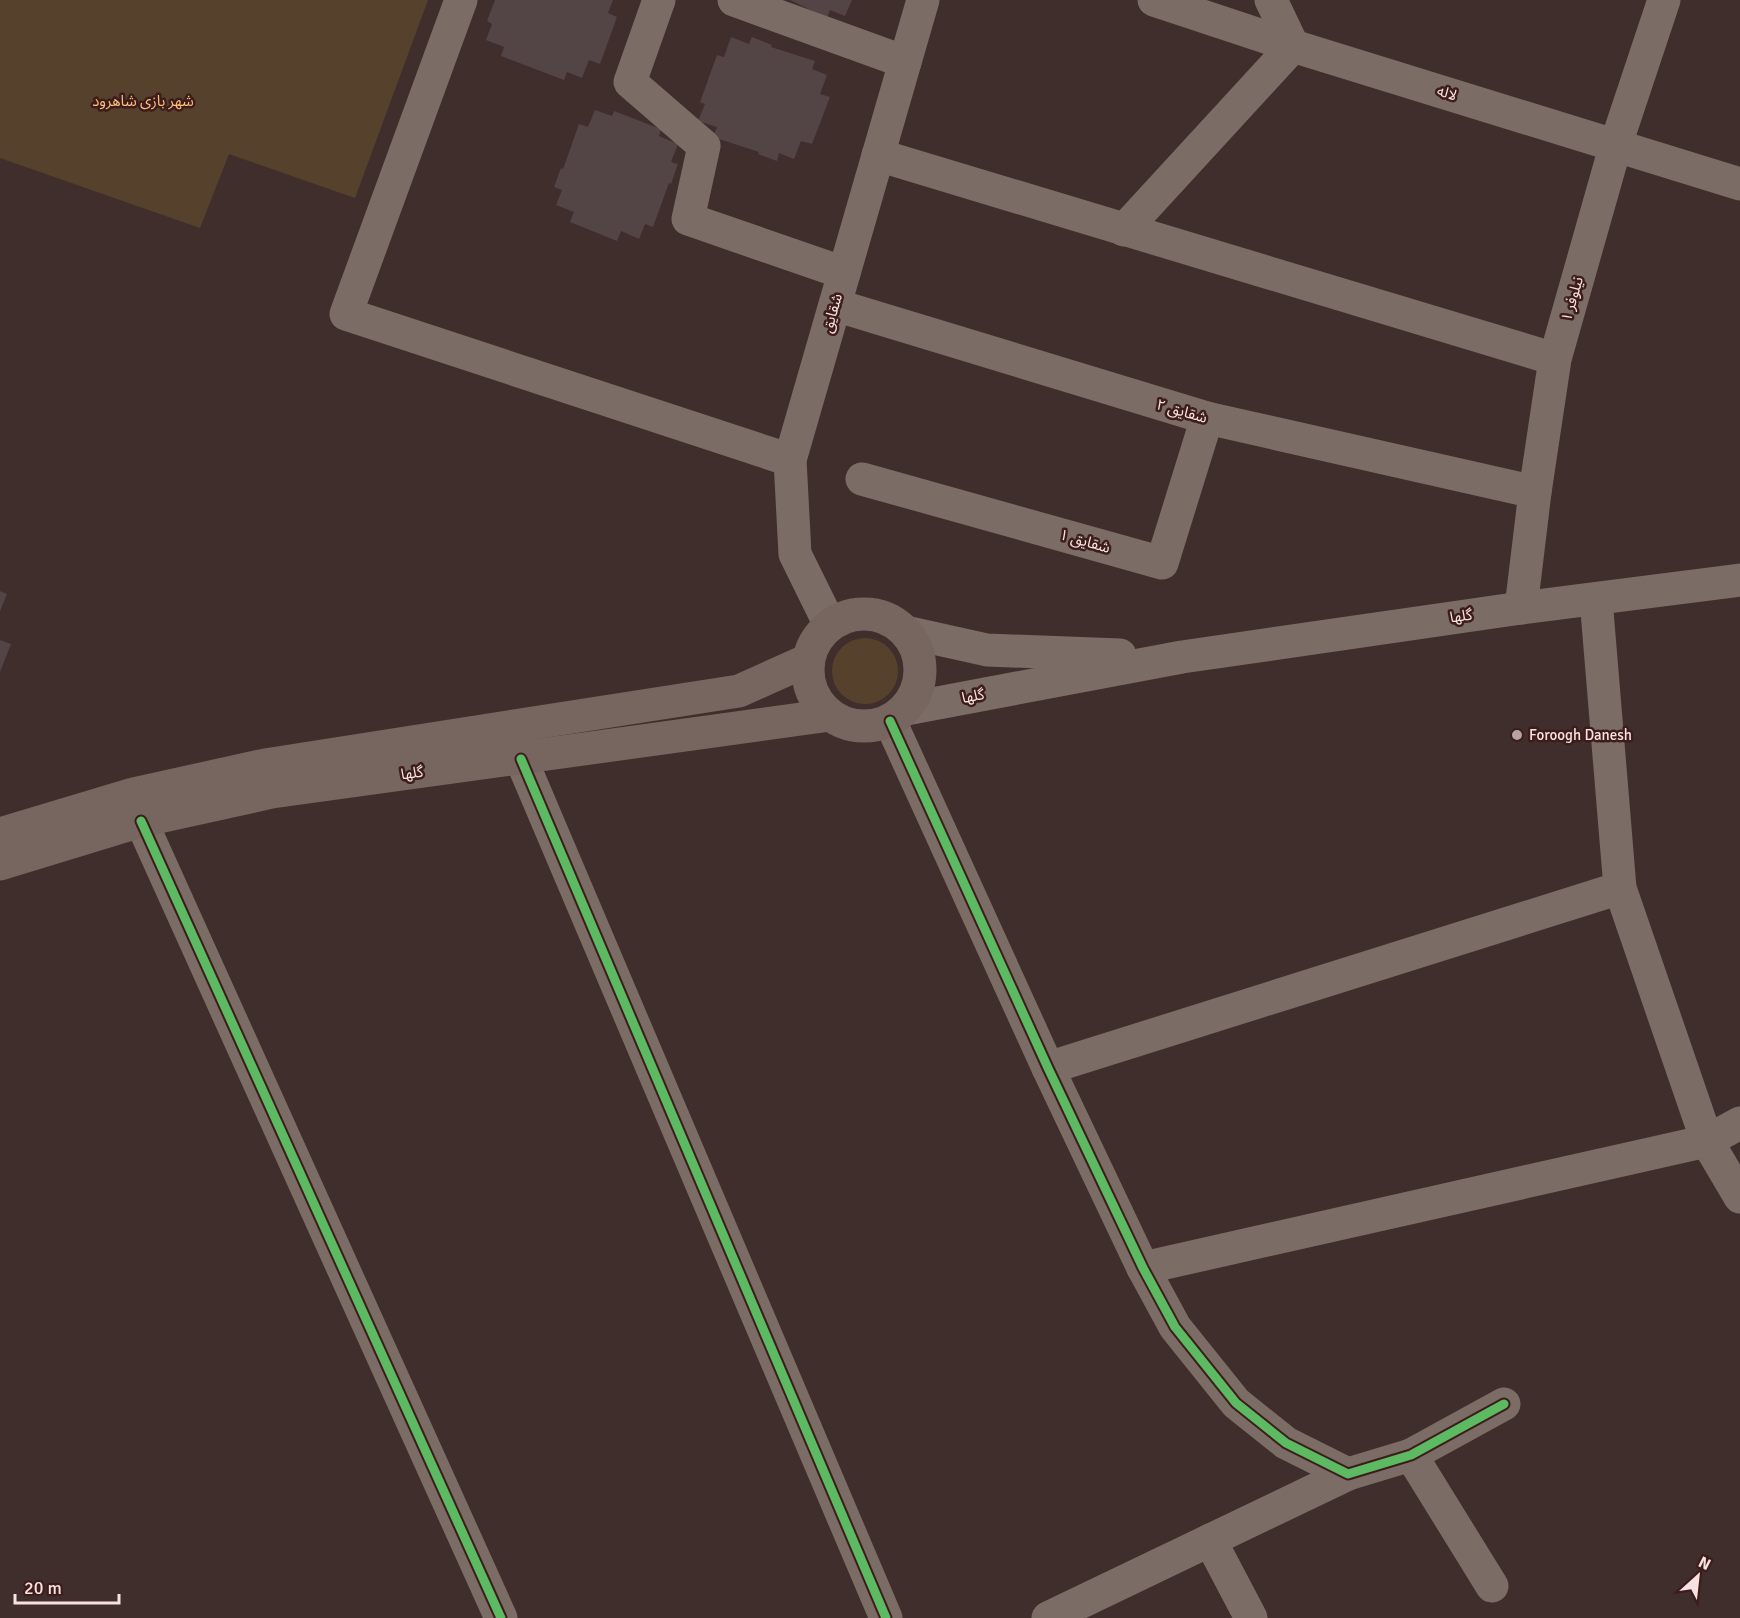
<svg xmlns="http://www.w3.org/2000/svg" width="1740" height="1618" font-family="Signika,'Noto Sans Arabic',sans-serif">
<rect width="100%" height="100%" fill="#402e2d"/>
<g fill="#56422c">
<path d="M0,0H428L355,198L229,154L200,228L0,158Z"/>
<circle cx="865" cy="671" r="33"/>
</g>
<g fill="#534446">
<path d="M495,0H613L608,13L617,17L600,64L589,60L582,78L567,72L564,80L501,56L504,47L486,40L492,24L487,21Z"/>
<path d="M790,0H852L845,16L830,10L827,18Z"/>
<path d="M731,37L749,44L752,37L772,45L771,47L815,61L812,69L827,75L820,94L830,97L812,144L801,141L794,159L779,153L777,161L758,154L759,152L713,137L717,127L698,121L705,104L700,102L717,55L724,57Z"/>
<path d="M595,110L612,116L614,111L661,129L659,136L678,144L671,162L678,164L671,184L669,183L653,227L645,224L639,239L621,231L617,241L570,222L574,212L556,205L562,190L554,187L561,168L563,169L579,124L588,127Z"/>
<path d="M0,591L7,594L0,611Z"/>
<path d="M0,640L11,644L0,672Z"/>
</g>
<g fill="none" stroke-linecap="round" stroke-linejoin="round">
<g stroke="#7c6c66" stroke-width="33">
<path d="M461,0L346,314L790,460"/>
<path d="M659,0L630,82L704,146L688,219L844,273"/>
<path d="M734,0L905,62"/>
<path d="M1154,0L1293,46L1740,184"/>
<path d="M878,155L1555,359"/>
<path d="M1124,230L1293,46L1271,0"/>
<path d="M835,305L1207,418L1535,492"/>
<path d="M862,479L1162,563L1207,418"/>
<path d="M1596,599L1620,888L1707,1141L1740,1197"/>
<path d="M1521,608L1535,492L1555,359L1616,144L1664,0"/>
<path d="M830,625L795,554L790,460L923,0"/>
<path d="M906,632L987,650L1120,655"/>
<path d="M906,709L1182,657L1521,608L1740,580"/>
<path d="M890,721L1048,1068L1143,1268L1175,1327L1236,1403L1286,1443L1348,1474L1411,1455L1504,1404"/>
<path d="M521,759L886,1618"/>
<path d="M141,821L501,1618"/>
<path d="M1048,1068L1620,888"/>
<path d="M1143,1268L1707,1141L1740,1123"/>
<path d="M1411,1455L1492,1586"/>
<path d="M1210,1540L1251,1618"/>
<path d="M1048,1618L1348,1474"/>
</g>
<g stroke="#77655f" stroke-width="33">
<circle cx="864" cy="670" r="56"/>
<path d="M0,834L133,794L265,765L739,691L808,660"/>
<path d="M0,864L141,821L272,792L830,715"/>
</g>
<defs>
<g id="cycleway">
<path d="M890,721L1048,1068L1143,1268L1175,1327L1236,1403L1286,1443L1348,1474L1411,1455L1504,1404"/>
<path d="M521,759L886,1618"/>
<path d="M141,821L501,1618"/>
</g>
</defs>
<use href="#cycleway" stroke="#3d1d1b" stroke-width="13"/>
<use href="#cycleway" stroke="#5cba63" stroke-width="9"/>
</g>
<circle fill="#b8a3a1" stroke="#3d1d1b" stroke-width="2" cx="1517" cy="735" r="6"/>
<g text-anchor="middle" stroke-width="5" stroke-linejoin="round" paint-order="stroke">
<g font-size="15" fill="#f8e2e0" stroke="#3d1d1b">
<text transform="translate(1447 93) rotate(17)" y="5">لاله</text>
<text transform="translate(1572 299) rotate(-74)" y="5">نیلوفر ۱</text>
<text transform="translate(832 313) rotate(-74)" y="5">شقایق</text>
<text transform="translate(1182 411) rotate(16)" y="5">شقایق ۲</text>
<text transform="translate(1085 541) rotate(16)" y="5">شقایق ۱</text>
<text transform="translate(1461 616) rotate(-8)" y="5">گلها</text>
<text transform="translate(973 696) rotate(-11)" y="5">گلها</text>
<text transform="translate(412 773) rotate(-8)" y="5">گلها</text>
</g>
<g font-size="15" fill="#fbbf7b" stroke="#3d1d1b">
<text x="143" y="106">شهر بازی شاهرود</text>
</g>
<g font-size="15" fill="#f8e2e0" stroke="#3d1d1b" text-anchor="start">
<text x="1529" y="740">Foroogh Danesh</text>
</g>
</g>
<g transform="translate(1698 1576) rotate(27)" stroke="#3d1d1b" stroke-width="4.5" paint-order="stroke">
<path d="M0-4.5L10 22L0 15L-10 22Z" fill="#f8e2e0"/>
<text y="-9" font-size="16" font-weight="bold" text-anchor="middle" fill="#f8e2e0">N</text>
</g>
<path d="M15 1594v9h104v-9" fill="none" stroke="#f8e2e0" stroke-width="3"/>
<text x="24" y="1594" font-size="18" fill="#f8e2e0" stroke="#3d1d1b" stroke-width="4.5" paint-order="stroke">20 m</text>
</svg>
